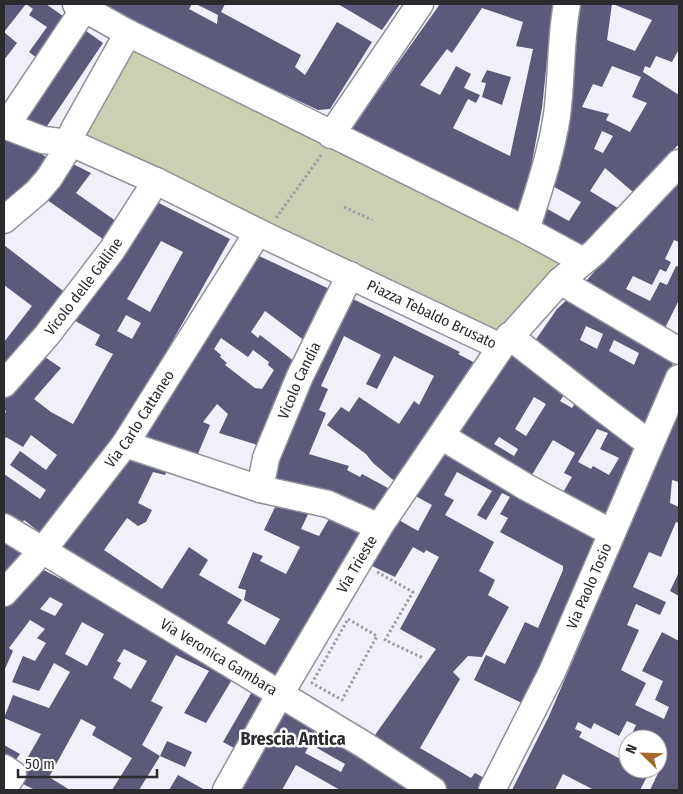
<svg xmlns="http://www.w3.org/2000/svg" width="683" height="794" font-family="'Fira Sans Condensed',sans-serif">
<rect width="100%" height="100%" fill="#f0effa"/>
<path fill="#ccd0b2" d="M132,47L565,259L494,337L83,138Z"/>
<g fill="#5c5a7b" fill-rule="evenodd">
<path d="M4,4H46L70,21L42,62L29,52L47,27L29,15L33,9L26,4L4,32Z"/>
<path d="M91,4H192L189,9L217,24L218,15L196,4H225L221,12L301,55L295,67L305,75L337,22L372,42L330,109L318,110Z"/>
<path d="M338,4H400L382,30Z"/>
<path d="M440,4H556L549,41L542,108L527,189L517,217L349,132ZM482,8L523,22L516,46L533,49L510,156L453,128L468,99L476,103L480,95L464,88L471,74L456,66L440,95L420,85L447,49L452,53Z"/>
<path d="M575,4H612L607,40L635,51L652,20L613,4H679V49L672,62L656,56L650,68L645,66L643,72L679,95V144L633,192L605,168L590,191L621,210L591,245L571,248L534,227L542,206L569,221L581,202L549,184ZM612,66L641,77L632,97L647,103L630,132L606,120L609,114L582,107L593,84L602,87ZM602,131L613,136L603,153L594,149Z"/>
<path d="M79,26L103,43L41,135L15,122Z"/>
<path d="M4,32L17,43L4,60Z"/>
<path d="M487,70L511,77L502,105L482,97L486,83L481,82Z"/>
<path d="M4,128L46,157L25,189L4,209Z"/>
<path d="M69,162L91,173L76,193L123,226L110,244L40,195Z"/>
<path d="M679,175V242L674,240L665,259L671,262L666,272L660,269L652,285L633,276L626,289L650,301L660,282L667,285L676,266L679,267V300L663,332L580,288Z"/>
<path d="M151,199L230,239L120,434L47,538L24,520L18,529L4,520V474L40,499L46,490L10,465L20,451L46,470L57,455L31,435L23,447L6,437L4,441V416L6,411L4,410V400L42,355L61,368L34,399L51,412L73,424L113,354L95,345L100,335L70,318ZM161,241L183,252L150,312L127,299ZM126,315L141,323L132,339L117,331Z"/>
<path d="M4,245L71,297L4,376V342L32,306L4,285Z"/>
<path d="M257,255L336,292L309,344L265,311L251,332L258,338L260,335L299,365L264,447L219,433L228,414L217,404L203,422L210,425L195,461L139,441ZM221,338L248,357L253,350L269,362L268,365L274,370L262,389L255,388L225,365L227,363L220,357L221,355L214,349Z"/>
<path d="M572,295L674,361L645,432L530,348L557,309ZM586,326L603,334L597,349L580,340ZM614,340L639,353L634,365L609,351Z"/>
<path d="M347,296L460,352L458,354L475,363L398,484L373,463L366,454L327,425L341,407L349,412L359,397L399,424L414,401L419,405L434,376L394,356L377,389L366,384L381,355L344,336L321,386L328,389L319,410L326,413L309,454L349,466L347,470L360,477L362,474L388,488L370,520L265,484Z"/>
<path d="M513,346L569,387L560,401L572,408L579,397L642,441L607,524L558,501L572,477L564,473L575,453L553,440L527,483L450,436ZM534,397L546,404L526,436L515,429ZM597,429L608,433L600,449L619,458L609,475L593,466L591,469L578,462ZM499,437L518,449L514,456L494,444Z"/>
<path d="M679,394V482L672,480L670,503L679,507V523L676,522L661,557L649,552L633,587L666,602L660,615L636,604L627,625L639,630L621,670L646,683L635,705L664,719L669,707L655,700L663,681L642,671L662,632L679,641V790H650L661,767L658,766V739L630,738L636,725L627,721L619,736L594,723L591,729L578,722L575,729L582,732L579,737L628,763V769H651L640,790H594L563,774L555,790H512L549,716L585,632L612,549Z"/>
<path d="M440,443L603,535L524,704L474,680L486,655L505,664L525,622L538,628L563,570V566L500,532L508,518L500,514L510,497L502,493L486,520L477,515L492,491L457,472L444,495L454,500L445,515L494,542L479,571L495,580L488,595L509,607L482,657L468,656L453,672L460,679L420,748L471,778L475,773L486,779L479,790H446L370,742L436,649L400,629L439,557L426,550L424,553L413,547L395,577L366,563L392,516L418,531L432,505L408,492Z"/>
<path d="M128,456L169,466L165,475L153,472L138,503L152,510L146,522L138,526L127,518L104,550L162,589L189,547L208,560L199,575L242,600L227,623L265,645L280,619L244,600L246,590L238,588L253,552L263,556L260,561L286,574L300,547L264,530L278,501L311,508L301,529L319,536L333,512L372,531L281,687L55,553Z"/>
<path d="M4,531L32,549L4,581Z"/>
<path d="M36,566L61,579L65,572L236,673L206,723L184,713L209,671L176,655L151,701L163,707L142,745L160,756L139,790H112L132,758L92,735L96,727L81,719L49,777L70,790H32L33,789L15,780L41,734L4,718L13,695L49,708L70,672L54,663L39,691L12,682L23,656L35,661L46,643L37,638L45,629L30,620L9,648L13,651L4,671V596ZM50,597L63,604L55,616L40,609ZM82,622L104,634L87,666L65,654ZM124,649L147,661L131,689L113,678L121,663L117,661Z"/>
<path d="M679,572V596L670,591Z"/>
<path d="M253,690L264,696L234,748L223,742Z"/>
<path d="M282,704L427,790H340L296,765L282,790H235ZM310,744L345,764L341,772L305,753Z"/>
<path d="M167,741L192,752L185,767L160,756Z"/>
<path d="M4,745L20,754L10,768L4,764Z"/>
<path d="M178,775L205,790H169Z"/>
</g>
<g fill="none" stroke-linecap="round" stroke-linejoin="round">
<defs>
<g id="minor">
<path d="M76,4L128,33L526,230L583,261"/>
<path id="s1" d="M128,33L73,131L71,143L156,181L264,235L501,347"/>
<path d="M4,125L43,140L71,143L49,178L37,192L4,220"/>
<path d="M6,126L84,9"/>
<path d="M331,135L420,4"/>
<path d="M526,230C538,192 551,155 557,115C562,78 560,41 567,4"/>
<path d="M560,281L679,351"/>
<path d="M509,336L598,405L650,444"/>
<path id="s2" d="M4,384L47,335L112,250L156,181"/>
<path d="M441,436L526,487L612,533"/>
<path d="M125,444L260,489L328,504L379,527"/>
<path id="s3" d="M260,489L266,458L300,376L350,275"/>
<path id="s4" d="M4,527L366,746L433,790"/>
<path id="s5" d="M4,593L43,550L125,444L258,232"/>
<path d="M4,768L13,774L4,789"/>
<path id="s6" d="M226,790L280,694L379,527L501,347L560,281L595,252L679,163"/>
<path id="s7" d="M492,790L552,672L679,378"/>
</g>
</defs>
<use href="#minor" stroke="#91919b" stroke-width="29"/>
<g stroke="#9f9fa7" stroke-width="3" stroke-dasharray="2.5 2.5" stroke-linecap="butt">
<path d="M344,207L372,220"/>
<path d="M276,218L322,154"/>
<path d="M377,572L413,592L385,640L423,658"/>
<path d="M348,619L377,636L342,700L312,683Z"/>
</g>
<use href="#minor" stroke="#fff" stroke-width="26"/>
</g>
<g text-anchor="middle" stroke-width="5" stroke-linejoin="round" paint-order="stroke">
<g font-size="15" fill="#2b2b2f" stroke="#fff">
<text dy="5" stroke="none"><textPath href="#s2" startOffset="126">Vicolo delle Galline</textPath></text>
<text dy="5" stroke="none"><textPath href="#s1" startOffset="524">Piazza Tebaldo Brusato</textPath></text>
<text dy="5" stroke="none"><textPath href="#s3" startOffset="116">Vicolo Candia</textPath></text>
<text dy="5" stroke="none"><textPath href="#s5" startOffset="221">Via Carlo Cattaneo</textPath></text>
<text dy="5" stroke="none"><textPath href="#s6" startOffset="261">Via Trieste</textPath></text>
<text dy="5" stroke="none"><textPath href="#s7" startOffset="226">Via Paolo Tosio</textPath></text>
<text dy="5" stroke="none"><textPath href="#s4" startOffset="251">Via Veronica Gambara</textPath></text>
</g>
<g font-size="18" font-weight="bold" fill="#2b2b2f" stroke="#fff">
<text x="293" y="745">Brescia Antica</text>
</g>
</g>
<rect width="683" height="794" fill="none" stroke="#2b2b2f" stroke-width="10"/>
<g transform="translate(643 754) rotate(293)"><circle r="24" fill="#ffffff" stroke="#aaaaac"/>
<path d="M0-4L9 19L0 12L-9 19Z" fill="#a66c2c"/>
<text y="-8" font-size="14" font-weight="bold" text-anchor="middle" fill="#2b2b2f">N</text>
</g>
<path d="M18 769v8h139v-8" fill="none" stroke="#2b2b2f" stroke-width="2.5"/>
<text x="25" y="769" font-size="15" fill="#2b2b2f" stroke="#ffffff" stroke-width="4" paint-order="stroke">50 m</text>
</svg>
